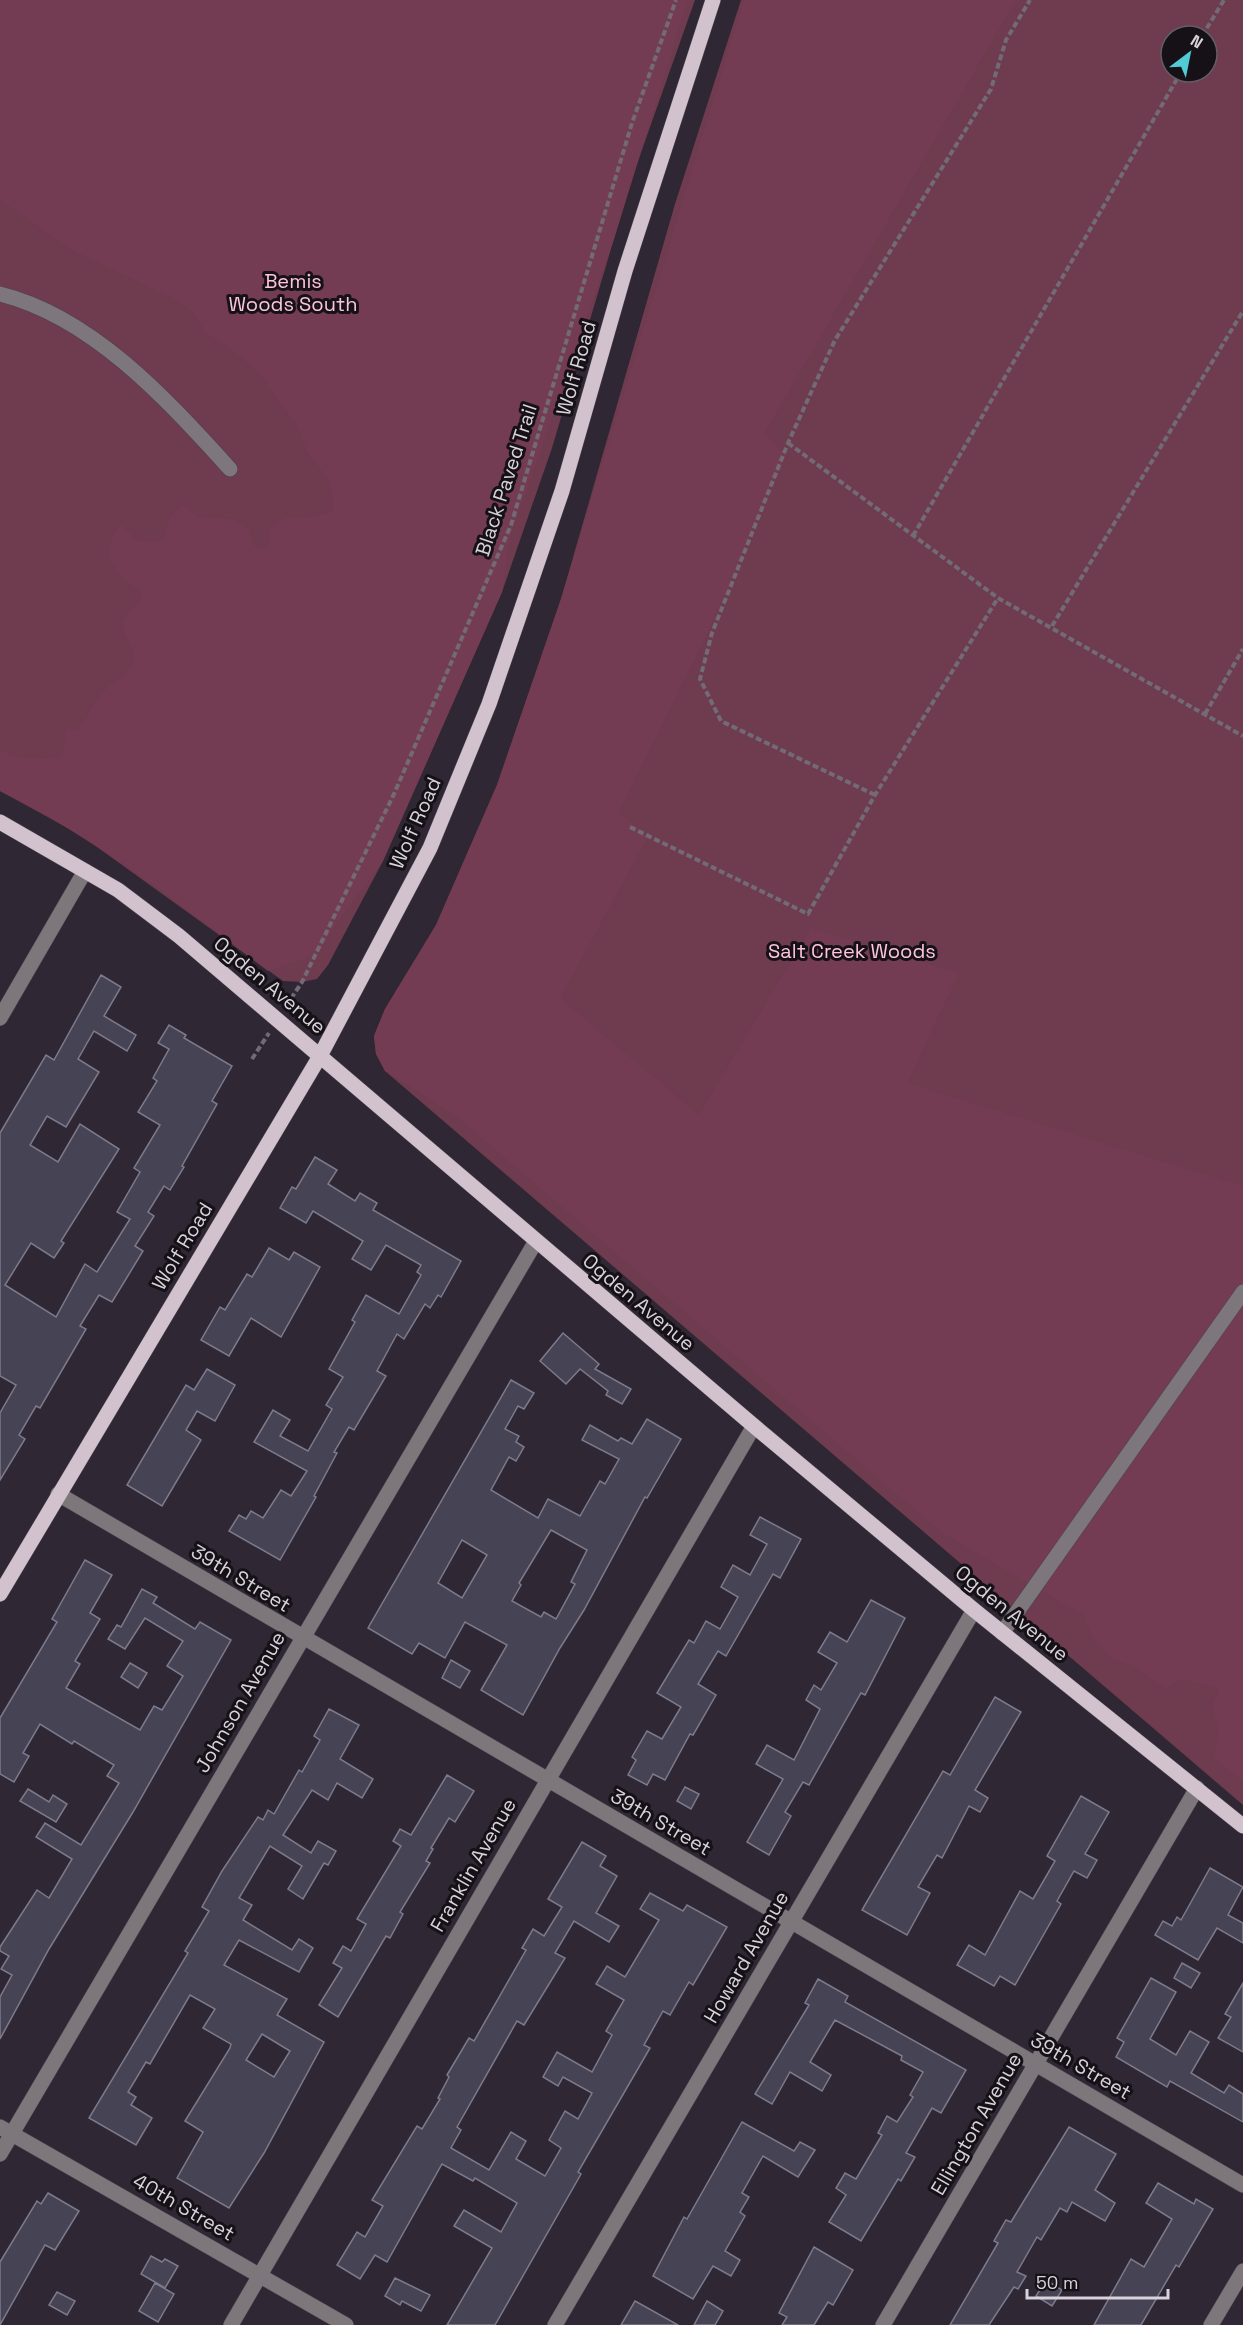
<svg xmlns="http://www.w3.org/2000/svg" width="1243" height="2325" font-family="'Space Grotesk',sans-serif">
<rect width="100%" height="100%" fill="#2f2734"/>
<g fill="#6e3b4f" fill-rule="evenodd">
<path d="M0,0H695L632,178L552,448L502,592L383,861L328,965L317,979L302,982L283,981L79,834L0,791Z"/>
<path d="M741,0H1243V1805L385,1071L376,1054L374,1036L385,1009L436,925L497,785L561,599L675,204ZM1171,36H1207V72H1171Z"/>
</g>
<g fill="#743c52">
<path d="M0,0H688L614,239L510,538L502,592L383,861L339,920L318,954L268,971C182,906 97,839 0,791V749C18,762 41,759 62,756L66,729H79C89,716 93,701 105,690C116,680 134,673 134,655C134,650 124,633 122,625L128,612L141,602L142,591C115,578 96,550 121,525L137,541L152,542L164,539L170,518L181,505L201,518L234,519L249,530L253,545L264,549L270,543L268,532C285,505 304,527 333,510V495L328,479L307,452L298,427L259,373L230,348L204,332L196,315L181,302L76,252L0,200Z"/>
<path d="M744,0H1016L764,434L786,455L706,636L619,812L648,837L560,998L699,1115L811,928L959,973L907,1083L1243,1186V1780L1214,1759L1219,1732L1212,1706L1220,1688L1181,1679L1166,1688L1134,1666L1113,1660L1092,1637L1084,1615L942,1533L455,1115L385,1071L376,1054L374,1036L385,1009L436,925L497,785L561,599Z"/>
</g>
<g fill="#464454" stroke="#7c7a8c" stroke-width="1.5" fill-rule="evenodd">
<path d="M101,975L121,987L104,1016L136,1035L127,1051L94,1031L78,1059L99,1072L66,1127L47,1116L30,1145L58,1162L80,1124L119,1149L61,1241L64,1243L54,1258L31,1243L5,1285L56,1317L85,1264L97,1272L130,1219L117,1212L140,1172L134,1168L160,1125L138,1112L157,1081L153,1078L169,1049L158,1043L169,1025L186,1035L184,1038L232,1066L212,1101L217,1104L182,1166L184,1167L170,1190L164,1186L148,1212L154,1216L135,1246L143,1251L112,1302L99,1295L80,1326L86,1329L40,1408L36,1406L19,1435L25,1439L0,1480V1413L16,1385L0,1376V1133L46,1055L54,1060Z"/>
<path d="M315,1157L337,1170L328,1184L355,1201L360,1193L377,1203L373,1210L461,1261L441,1297L438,1295L430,1308L425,1304L404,1339L397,1334L377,1371L386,1376L354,1430L349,1427L334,1452L337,1453L314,1496L316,1497L280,1560L229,1531L239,1515L246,1519L251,1511L263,1518L281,1490L291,1496L307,1471L254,1442L273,1410L290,1420L280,1436L308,1451L332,1409L326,1405L343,1377L329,1369L355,1322L352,1320L366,1295L399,1314L421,1275L417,1272L421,1265L386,1245L371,1270L352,1259L363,1241L313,1211L306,1223L280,1208L292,1187L296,1189Z"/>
<path d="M269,1248L289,1260L294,1252L320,1267L281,1337L251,1318L229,1356L201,1340L220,1307L225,1310L247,1274L252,1277Z"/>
<path d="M563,1333L599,1364L595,1369L631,1389L622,1404L606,1395L608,1391L580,1369L566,1384L540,1361Z"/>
<path d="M207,1369L235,1385L215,1421L197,1411L186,1430L201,1440L162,1506L127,1485L186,1385L194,1390Z"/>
<path d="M511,1380L534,1393L524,1409L518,1406L505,1429L519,1436L516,1442L524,1447L516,1461L509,1457L491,1490L538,1518L548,1499L580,1516L600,1481L605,1484L619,1459L582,1440L590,1425L618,1441L621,1438L632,1444L647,1419L681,1439L647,1498L645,1497L584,1610L560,1648L523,1715L481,1690L507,1645L465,1622L445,1658L419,1643L412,1654L368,1628ZM551,1530L587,1550L571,1582L575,1584L556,1619L544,1612L541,1617L512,1601L521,1585L519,1583ZM462,1540L487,1555L462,1598L438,1583Z"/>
<path d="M760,1517L801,1539L780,1578L773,1574L726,1656L718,1651L698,1684L716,1695L693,1735L690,1734L665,1780L653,1774L647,1785L628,1775L636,1760L632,1757L647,1731L662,1739L681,1707L657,1693L689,1640L694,1643L706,1621L720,1629L738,1597L721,1587L733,1565L750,1575L767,1544L750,1535Z"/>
<path d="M85,1560L112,1575L90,1613L100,1619L75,1661L80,1664L66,1688L140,1730L154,1706L162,1710L183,1676L167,1666L183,1641L145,1618L125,1649L108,1639L117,1625L121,1627L142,1589L157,1597L153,1603L195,1629L200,1622L231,1640L133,1812L49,1949L0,2039V1997L12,1975L1,1969L9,1956L0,1951V1947L37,1890L49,1898L72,1859L36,1837L45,1823L81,1845L119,1783L107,1776L114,1765L74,1741L72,1744L40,1724L23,1753L29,1756L14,1782L0,1774V1718L57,1622L52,1619Z"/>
<path d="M871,1600L905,1618L865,1695L861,1693L809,1785L803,1782L785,1812L791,1816L769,1855L747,1842L783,1779L756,1764L767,1745L794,1760L820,1709L806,1700L814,1685L821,1690L837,1663L818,1652L830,1632L847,1642Z"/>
<path d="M451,1660L470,1671L460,1688L442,1678Z"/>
<path d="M130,1663L147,1673L138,1688L121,1677Z"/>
<path d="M995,1697L1021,1712L975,1790L988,1798L980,1812L969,1806L942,1858L937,1855L918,1887L930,1893L907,1935L862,1910L943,1771L950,1775Z"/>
<path d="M329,1709L359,1725L340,1759L373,1779L362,1798L337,1783L328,1800L312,1790L283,1835L311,1853L318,1841L336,1851L328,1865L324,1863L303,1899L288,1889L302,1866L270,1846L239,1898L252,1905L243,1920L292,1950L299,1939L313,1948L299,1972L239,1940L224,1965L287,1999L277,2015L324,2042L264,2153L229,2208L177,2178L203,2132L185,2121L230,2048L231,2044L203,2028L215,2009L190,1995L150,2064L146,2062L128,2092L136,2097L131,2105L152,2118L136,2145L89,2118L188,1953L185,1951L209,1911L202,1907L222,1871L258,1817L263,1820L268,1810L274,1814L299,1770L302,1772L320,1740L314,1736ZM262,2034L290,2051L274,2077L246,2060Z"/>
<path d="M447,1775L474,1791L455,1822L449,1818L431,1848L433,1849L426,1861L430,1863L400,1912L403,1914L390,1938L386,1936L338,2017L319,2005L342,1968L333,1963L343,1946L351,1951L366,1924L357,1919L401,1846L393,1841L400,1829L411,1835Z"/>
<path d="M685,1787L699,1794L691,1809L677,1801Z"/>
<path d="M28,1789L49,1802L53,1795L67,1804L56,1822L20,1801Z"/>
<path d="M1081,1796L1109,1812L1085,1854L1097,1860L1087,1878L1074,1871L1057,1901L1061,1904L1015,1985L1000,1976L994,1986L957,1965L969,1945L985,1955L1020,1891L1033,1899L1055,1861L1047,1856Z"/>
<path d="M582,1842L606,1856L600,1866L617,1876L596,1913L619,1926L609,1942L574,1921L555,1953L565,1958L524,2025L517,2021L457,2127L461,2130L451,2148L489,2170L511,2132L526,2141L516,2159L545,2176L561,2148L549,2140L565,2111L578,2119L592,2093L563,2077L558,2086L543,2077L557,2052L592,2072L612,2035L606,2031L624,2000L596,1984L607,1966L625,1977L659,1920L640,1909L650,1893L683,1911L687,1905L727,1927L693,1985L689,1982L670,2015L663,2011L644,2045L650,2048L578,2172L581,2174L495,2325H447L492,2248L454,2226L464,2210L501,2232L517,2203L475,2178L473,2181L442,2164L387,2262L375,2255L360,2279L337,2265L357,2232L365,2237L383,2206L372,2200L417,2126L422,2129L440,2099L438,2098L449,2077L447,2075L469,2038L474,2041L526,1950L522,1948L533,1929L544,1936L562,1907L548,1899Z"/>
<path d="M1210,1868L1243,1887L1228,1915L1243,1923V1943L1217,1928L1198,1960L1155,1935L1163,1921L1172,1926L1177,1917L1181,1920Z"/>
<path d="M1182,1963L1200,1973L1191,1988L1174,1978Z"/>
<path d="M1151,1978L1176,1992L1150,2039L1176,2055L1190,2031L1209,2042L1191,2073L1224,2093L1229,2085L1243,2094V2122L1170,2081L1167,2087L1116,2057L1124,2042L1117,2038Z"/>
<path d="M818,1979L848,1996L845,2002L966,2070L941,2113L932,2108L906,2153L915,2157L901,2181L898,2179L861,2241L829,2222L846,2195L836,2188L845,2173L856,2179L882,2135L878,2133L887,2116L897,2122L913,2097L910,2095L923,2072L901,2060L902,2056L835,2020L810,2062L831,2075L822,2091L790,2072L772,2104L755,2094L809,2005L805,2003Z"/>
<path d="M1243,1983V2052L1218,2038L1231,2017L1225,2014Z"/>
<path d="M742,2122L794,2151L800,2142L815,2150L798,2177L763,2156L742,2193L749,2197L740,2212L745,2216L725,2251L740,2260L731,2276L713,2266L693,2299L653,2276L684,2217L687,2219Z"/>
<path d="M1069,2127L1116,2154L1095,2190L1115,2203L1105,2221L1072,2202L1067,2212L1060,2208L1041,2240L1037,2237L1017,2272L1026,2276L1018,2289L1014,2287L989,2325H950L998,2243L994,2241L1006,2220L1011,2222Z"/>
<path d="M1158,2183L1194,2204L1196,2199L1213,2209L1179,2267L1176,2265L1141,2325H1094L1131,2259L1144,2267L1172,2219L1146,2203Z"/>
<path d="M48,2193L79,2211L55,2250L45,2245L0,2325V2262L37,2201L41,2204Z"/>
<path d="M814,2247L853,2270L833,2305L828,2302L814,2325H782L787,2317L779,2313Z"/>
<path d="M151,2256L162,2262L165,2259L178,2266L165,2288L141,2274Z"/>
<path d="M395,2278L430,2295L421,2311L402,2301L400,2305L385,2296Z"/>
<path d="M1046,2280L1062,2290L1052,2306L1036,2296Z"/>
<path d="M155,2283L174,2294L158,2322L139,2311Z"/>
<path d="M57,2292L75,2301L67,2315L49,2305Z"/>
<path d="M635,2301L678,2325H621Z"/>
<path d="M707,2301L723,2311L715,2325H694Z"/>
</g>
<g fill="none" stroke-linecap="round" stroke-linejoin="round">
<defs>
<g id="minor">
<path d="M0,294C93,317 168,401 230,469"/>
<path d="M0,1018L85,871"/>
<path d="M58,1494L1243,2185"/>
<path d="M1002,1633L1243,1292"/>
<path d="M0,2127L346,2325"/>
<path d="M0,2154L536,1241"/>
<path d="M231,2325L754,1426"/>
<path d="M555,2325L974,1610"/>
<path d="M883,2325L1197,1788"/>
<path d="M1211,2325L1243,2271"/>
</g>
<g id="major">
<path d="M0,822L118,890L179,936L754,1426L974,1610L1243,1826"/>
<path d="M0,1594L320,1056L430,848L489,704L562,491L625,271L713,0"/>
</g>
</defs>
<use href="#minor" stroke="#4a424f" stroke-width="16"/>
<use href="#major" stroke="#4a424f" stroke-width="16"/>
<g stroke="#726b76" stroke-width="4" stroke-dasharray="6 3" stroke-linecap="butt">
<path d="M1202,36L1224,0"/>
<path d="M788,443L998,598L1243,736"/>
<path d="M913,536L1181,72"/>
<path d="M1052,626L1243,311"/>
<path d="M1205,714L1243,649"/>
<path d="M875,795L721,721L700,679L712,633L788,443L835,340L991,89L1006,40L1030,0"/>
<path d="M630,827L808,914L875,795L998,598"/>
<path d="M286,1006L302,982L394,794L511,525L632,123L676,0"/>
<path d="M252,1059L269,1033"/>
</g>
<use href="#minor" stroke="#7d767b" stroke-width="15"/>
<use href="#major" stroke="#d1c2cd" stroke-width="15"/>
</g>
<g text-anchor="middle" stroke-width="6" stroke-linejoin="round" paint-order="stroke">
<g font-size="20" fill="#fdc5d8" stroke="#151117">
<text x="293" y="288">Bemis<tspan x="293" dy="23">Woods South</tspan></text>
<text x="852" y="958">Salt Creek Woods</text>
</g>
<g font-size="20" fill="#d8d2db" stroke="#151117">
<text transform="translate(576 368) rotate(-74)" y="7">Wolf Road</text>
<text transform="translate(506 480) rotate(-72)" y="7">Black Paved Trail</text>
<text transform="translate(415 823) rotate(-66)" y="7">Wolf Road</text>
<text transform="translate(270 985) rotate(40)" y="7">Ogden Avenue</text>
<text transform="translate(182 1246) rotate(-59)" y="7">Wolf Road</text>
<text transform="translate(639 1302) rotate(40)" y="7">Ogden Avenue</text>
<text transform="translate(241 1578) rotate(31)" y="7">39th Street</text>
<text transform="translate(1012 1613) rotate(39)" y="7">Ogden Avenue</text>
<text transform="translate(240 1702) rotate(-60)" y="7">Johnson Avenue</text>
<text transform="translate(661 1822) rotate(30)" y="7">39th Street</text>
<text transform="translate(473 1865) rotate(-60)" y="7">Franklin Avenue</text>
<text transform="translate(746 1957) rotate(-60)" y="7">Howard Avenue</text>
<text transform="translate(1081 2066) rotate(30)" y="7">39th Street</text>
<text transform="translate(976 2124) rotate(-60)" y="7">Ellington Avenue</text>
<text transform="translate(184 2207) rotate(30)" y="7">40th Street</text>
</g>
</g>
<g transform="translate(1189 54) rotate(32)"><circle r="28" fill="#151117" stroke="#635e65" stroke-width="1.5"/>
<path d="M0-4.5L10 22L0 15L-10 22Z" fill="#51ccd4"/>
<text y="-9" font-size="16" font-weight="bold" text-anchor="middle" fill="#d8d2db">N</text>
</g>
<path d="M1027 2289v9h141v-9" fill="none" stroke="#d8d2db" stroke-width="3"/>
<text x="1036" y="2289" font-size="18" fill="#d8d2db" stroke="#151117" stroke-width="4.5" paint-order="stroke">50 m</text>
</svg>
